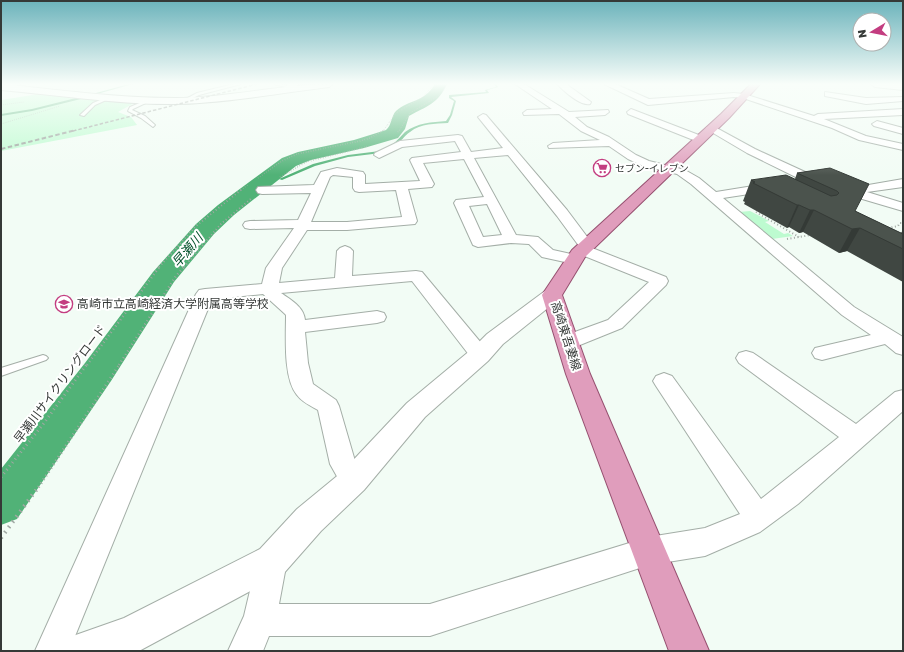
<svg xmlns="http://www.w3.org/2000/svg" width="904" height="652" font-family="'Golos Text','Noto Sans JP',sans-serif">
<rect width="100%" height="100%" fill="#f2fcf5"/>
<g fill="#bdfbd0">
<path d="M45,93L136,102L118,112L131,117L137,125L1,151V100Z"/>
<path d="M750,211L769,221L765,222L784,234L788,233L793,236L772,239L739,212Z"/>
</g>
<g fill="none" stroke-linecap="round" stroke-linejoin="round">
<g fill="#51b277" fill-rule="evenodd">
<path d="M129,84H133L97,94L96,93Z"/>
<path d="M494,84H496L498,87L487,90L489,93L451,97L456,101L452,115L448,123C435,124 421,123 410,132C404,136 401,142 395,145L393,144C398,140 401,136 405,132C417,123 432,122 446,121L450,115L454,101L449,98V95L486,92L485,90L496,87Z"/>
<path d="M84,96L85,98L32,111L1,116V114L32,109Z"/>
<path d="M380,151L382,152L381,153L348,157L315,166L282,180L279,179L313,164L348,155Z"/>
<path d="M262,180H270L272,181C269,183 264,183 261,181Z"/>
</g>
<path fill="#51b277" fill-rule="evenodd" d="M435,84H447C438,104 427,106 409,116L405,129L398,138L364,148L311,160L296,166L234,215L214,234L174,282L111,381L17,519L1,525V469L85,363L153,272L196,224L218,205L282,158L298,152L354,140L386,130C392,125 391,116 396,111C409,99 424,103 435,84Z"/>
<defs>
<g id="lane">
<path d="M234,84H241L199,95L187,101L184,100L197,93Z"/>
<path d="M274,84H281L291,87L289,88Z"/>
<path d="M110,96L113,97L95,105L84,116L80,115L93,103Z"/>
<path d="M149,99L152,100L133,109L132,110L145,116L155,125L153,127L141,118L128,111L130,107Z"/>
<path d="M43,355L46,356L48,358L46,360L1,376V368Z"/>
</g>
<g id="street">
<path d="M8,84H21L10,89H4V85Z"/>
<path d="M289,84H300L290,90L285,87Z"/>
<path d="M515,84H524L569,112L608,110L609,112L605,115L575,117L587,127L609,137L636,155L649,161L685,170L699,178L716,192L771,183L775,184L777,187L775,190L723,198L854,307L903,337V355L896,353L885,344L822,360L815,358L812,353L815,348L871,335L842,315L691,184L677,174L641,165L628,159L609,146L549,148L548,146L553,143L600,140L581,131L559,114L524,115L523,113L527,110L552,109Z"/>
<path d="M557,84H566L591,102L590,104C580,106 564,91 557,84Z"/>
<path d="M604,84H615L649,99L734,93L744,94L814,116L818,114L903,109V115L824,119L866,136L903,144V150L859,140L832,128L743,98L734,97L648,105Z"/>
<path d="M825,92L866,98L903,97V101L866,104L825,96Z"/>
<path d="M631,109L704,137L705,139L704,141H696L628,114L627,112Z"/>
<path d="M483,114L486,115L567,210L594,246L592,248L666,277L668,281L666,285L622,328L575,347L568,348L561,347L558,342L561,337L608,320L649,282L577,253L574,250L579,246L557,216L508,155L474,158L516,235L538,237L553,250L580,256L582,259L580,262L574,264L542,257L529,244L511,243L478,247L473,245L454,203L456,200L484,197L464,159L423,163L434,184L432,187L408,189L417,221L415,224L347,230H307L282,268L279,283L335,278L337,251L340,248L345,246L350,248L353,251L352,276L416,271L422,272L487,350L490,355L487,360L480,362L473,360L412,281L281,293C291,300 304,307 305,320L377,311L384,313L386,317L384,321L377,323L305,332L308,363L313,384L336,400L339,406L355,461L366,481L362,489L353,492L344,489L330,464L318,410C311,406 302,402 297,395C283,378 286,337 286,315L284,313L263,294L212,299L69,651H35L196,294L199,290L205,289L262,284L266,268L294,228L250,229L245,228L243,225L245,222L250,221L298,220L311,193L262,194L258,193L256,190L258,187L314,185L321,172L337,168L363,172L365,175V184L420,181L410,160L412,158L461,152L455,141L402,147L379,158L374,155L375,153L400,141L458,135L462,136L471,152L503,148L478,117ZM333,175L353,177V188L355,191L359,192L396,190L402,217L347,222H311L330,177ZM487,204L502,235L483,237L469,206Z"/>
<path d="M877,121L903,128V134L874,126L872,124Z"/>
<path d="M711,125L755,149L816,177L851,188L903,179V187L867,192L903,203V211L808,183L747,153L708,130L706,128Z"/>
<path d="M746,351L753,353L856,424L895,392L903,390V411L798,504L760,532L705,556L649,565L430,636H269L263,651H228L244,616L257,561L261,550L272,546L283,550L287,561L279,604H430L649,537L705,528L740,514L656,386L653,381L656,376L664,373L672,376L761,499L839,437L739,363L736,358L739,353Z"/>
</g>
<g id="secondary">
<path d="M1,84C59,90 118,98 176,98C229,98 281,84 333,84L329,87C279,93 228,103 177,104C119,105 59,95 1,90Z"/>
<path d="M871,84H903V90L875,87Z"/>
<path d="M552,289L559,291L562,295L559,299L503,344L488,361L425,417L364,490L321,531L284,573L139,651H64L70,637L124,618L260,549L297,509L342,472L407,403L472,349L487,334L545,291Z"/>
</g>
<path id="primary" d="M751,84H760L729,118L585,257L562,295L590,374L709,651H669L566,374L542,295L572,250L721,114Z"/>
</defs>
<use href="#lane" stroke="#a4aea7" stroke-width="2"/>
<use href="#street" stroke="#a4aea7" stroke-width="2"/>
<use href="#secondary" stroke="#a4aea7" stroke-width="2"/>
<use href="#primary" stroke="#965070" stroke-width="2"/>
<g stroke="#a0a8a3" stroke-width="1" stroke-dasharray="0.5 1.5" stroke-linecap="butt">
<path d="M1,105L24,102"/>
<path d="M1,124L60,106"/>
<path d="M383,131L396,113L423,97L434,84"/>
<path d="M399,131L410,113L440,95L447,84"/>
</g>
<g stroke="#a0a8a3" stroke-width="1.5" stroke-dasharray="0.5 2" stroke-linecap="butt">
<path d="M398,132L399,130"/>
<path d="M280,177L306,162L369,146"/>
<path d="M258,178L282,161L297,154L360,141L370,138L384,130"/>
<path d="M241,190L249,184"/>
</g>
<g stroke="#a0a8a3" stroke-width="2" stroke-dasharray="1 2.5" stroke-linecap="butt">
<path d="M756,212L799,237"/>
<path d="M888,228L898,226L900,223H903"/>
<path d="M787,239L811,235"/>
<path d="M159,267L196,226L242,189"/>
<path d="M184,267L221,224L252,198"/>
</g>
<g stroke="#a0a8a3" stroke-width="2.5" stroke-dasharray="1 3" stroke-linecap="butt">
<path d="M87,365L160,266"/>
<path d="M119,365L176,276L185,266"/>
</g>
<g stroke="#a0a8a3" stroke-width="3" stroke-dasharray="1 3.5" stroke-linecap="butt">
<path d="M1,477L44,423L87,364"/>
<path d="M36,491L120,364"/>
</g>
<path stroke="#a0a8a3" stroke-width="4" stroke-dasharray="1.5 5" stroke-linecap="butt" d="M1,538L36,490"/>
<use href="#lane" fill="#fff" fill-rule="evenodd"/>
<use href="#street" fill="#fff" fill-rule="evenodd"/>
<use href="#secondary" fill="#fff" fill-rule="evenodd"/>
<use href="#primary" fill="#e09dbc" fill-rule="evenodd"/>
<path stroke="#979e99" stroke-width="1.5" stroke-dasharray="3.5 2" stroke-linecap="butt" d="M73,131L257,84"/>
<path stroke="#979e99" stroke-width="2" stroke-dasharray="4.5 2.5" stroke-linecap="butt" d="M1,149L76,130"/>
</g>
<path fill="#404742" d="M830,168L855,211L901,233L903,230V282L847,251L839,253L803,232L799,233L789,227L787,228L744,204L745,202L743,201L751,180L795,179L797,173Z"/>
<g fill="#343a36">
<path d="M797,205H799L789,227L787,228Z"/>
<path d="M810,210H814L803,232L799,233Z"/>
<path d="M860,228L847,251L839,253L852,229Z"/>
</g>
<path fill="#4b534d" stroke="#343a36" d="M830,168L869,184L855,211L903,234V249L860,228L852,229L814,210H810L799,205H797L753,183L755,182L751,180L786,175L831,196L837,195L839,193L837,191L797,173Z"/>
<linearGradient id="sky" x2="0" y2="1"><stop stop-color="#6bb3bb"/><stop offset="0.48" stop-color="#f9fefa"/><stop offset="1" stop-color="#f9fefa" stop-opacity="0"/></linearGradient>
<rect width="904" height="175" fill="url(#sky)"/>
<defs>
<symbol id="supermarket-ring" viewBox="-11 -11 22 22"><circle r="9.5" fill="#fff" stroke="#c33d80" stroke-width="1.5"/><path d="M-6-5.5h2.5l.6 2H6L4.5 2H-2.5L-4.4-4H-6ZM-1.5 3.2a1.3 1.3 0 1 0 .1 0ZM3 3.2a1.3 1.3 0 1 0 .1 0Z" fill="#c33d80"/></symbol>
<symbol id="school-ring" viewBox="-11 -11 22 22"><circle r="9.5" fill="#fff" stroke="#c33d80" stroke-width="1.5"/><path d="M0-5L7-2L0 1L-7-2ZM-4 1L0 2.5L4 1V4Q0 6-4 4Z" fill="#c33d80"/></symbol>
</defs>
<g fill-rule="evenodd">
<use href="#supermarket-ring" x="592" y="158" width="20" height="20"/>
<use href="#school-ring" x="54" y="294" width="20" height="20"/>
</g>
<g text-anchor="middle" stroke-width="4" stroke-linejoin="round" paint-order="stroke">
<g font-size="10" fill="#353937" stroke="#fff" text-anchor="start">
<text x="615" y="172">セブン-イレブン</text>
</g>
<g font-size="12" fill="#353937" stroke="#fff" text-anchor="start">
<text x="77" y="308">高崎市立高崎経済大学附属高等学校</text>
</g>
<g font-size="12" fill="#353937" stroke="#fff">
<text transform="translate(566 336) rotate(72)" y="4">高崎東吾妻線</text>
<text transform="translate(60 384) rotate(-53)" y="4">早瀬川サイクリングロード</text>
</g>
<g font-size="13" font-style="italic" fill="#04522c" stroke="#fff">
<text transform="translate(187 250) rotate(-49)" y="5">早瀬川</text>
</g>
</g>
<rect width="904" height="652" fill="none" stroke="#353937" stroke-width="4"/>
<g transform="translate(872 32) rotate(260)"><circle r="19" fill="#ffffff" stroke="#aeb0af"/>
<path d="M0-3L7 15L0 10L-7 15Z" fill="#c33d80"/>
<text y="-6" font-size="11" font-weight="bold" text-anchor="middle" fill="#353937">N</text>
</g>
</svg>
